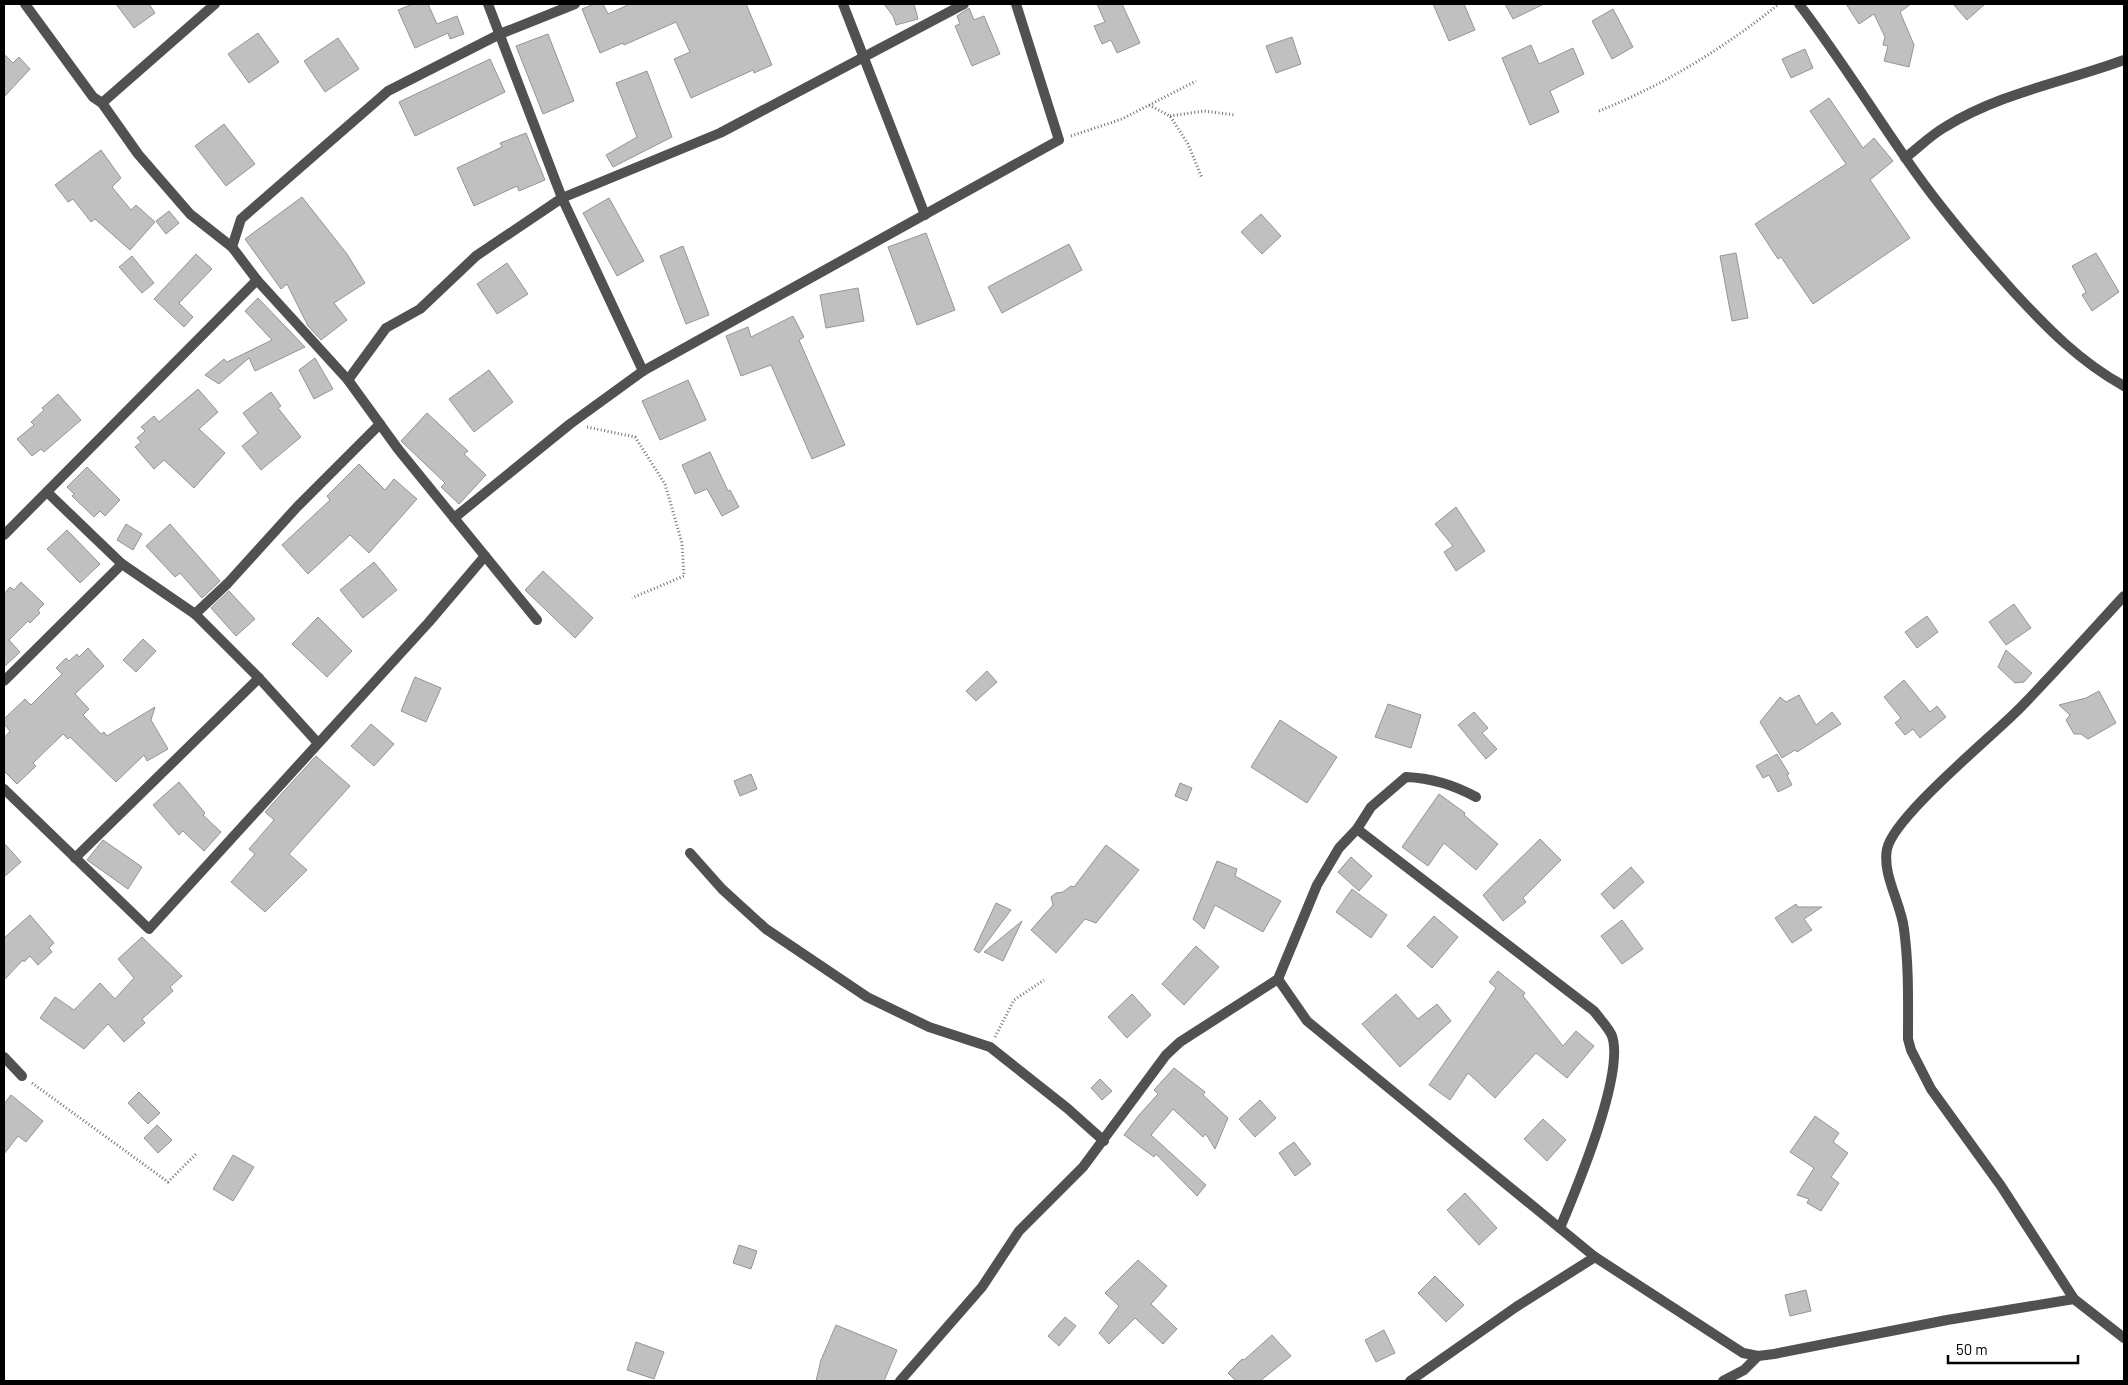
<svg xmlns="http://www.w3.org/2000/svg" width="2128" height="1385" font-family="Barlow,sans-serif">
<rect width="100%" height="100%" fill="#fff"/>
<g fill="#c0c0c0" stroke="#959595">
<path d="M116,4H149L155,13L134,28Z"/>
<path d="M413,4H428L437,24L457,16L464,34L450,39L448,33L415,48L398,10Z"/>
<path d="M594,4H603L608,14L630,4H746L772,65L754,73L753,70L691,98L674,59L690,52L676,22L624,45L623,43L600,53L582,9Z"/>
<path d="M884,4H914L918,19L896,25L893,16Z"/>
<path d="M1097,4H1122L1140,43L1117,53L1111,40L1102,44L1094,26L1105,22Z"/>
<path d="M1433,4H1464L1475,30L1449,41Z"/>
<path d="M1505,4H1544L1513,19Z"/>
<path d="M1846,4H1911L1900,12L1914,45L1909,67L1884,61L1888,46L1883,45L1885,37L1874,14L1859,24Z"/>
<path d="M1953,4H1985L1967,20Z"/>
<path d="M969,8L974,20L984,16L1000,54L972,66L955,26L960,24L957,16Z"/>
<path d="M1613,9L1633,47L1612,59L1592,21Z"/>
<path d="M258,33L279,62L249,83L228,54Z"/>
<path d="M548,34L574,101L543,114L516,46Z"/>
<path d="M1292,37L1301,64L1276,73L1266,46Z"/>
<path d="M338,38L359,69L325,92L304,61Z"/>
<path d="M1531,45L1539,64L1573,48L1584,74L1550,91L1559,112L1530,125L1502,58Z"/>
<path d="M1805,49L1813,68L1791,78L1782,59Z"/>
<path d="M4,54L13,63L19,57L30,69L4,97Z"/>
<path d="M490,59L505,92L415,136L399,102Z"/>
<path d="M647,71L672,137L613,167L606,155L637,137L616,83Z"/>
<path d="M1829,98L1863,148L1874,138L1893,161L1870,180L1910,238L1813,304L1781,257L1778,259L1755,224L1846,164L1810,111Z"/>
<path d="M224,124L255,164L226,186L195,146Z"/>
<path d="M526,133L545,180L519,191L517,186L474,206L457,168L502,147L500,143Z"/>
<path d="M101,150L121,178L112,187L131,210L136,205L155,222L130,250L95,219L91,222L73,199L68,202L55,185Z"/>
<path d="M302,197L347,254L365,283L334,303L347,320L321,340L308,326L287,284L281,289L245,239Z"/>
<path d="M609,198L644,261L617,276L583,213Z"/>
<path d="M169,211L179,223L166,234L156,221Z"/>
<path d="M1261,214L1281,236L1262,254L1241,232Z"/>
<path d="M926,233L955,310L917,325L888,247Z"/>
<path d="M1069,244L1082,270L1002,313L988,287Z"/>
<path d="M683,246L709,315L686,324L660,256Z"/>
<path d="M1736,253L1748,318L1732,321L1720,256Z"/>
<path d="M2096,253L2119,292L2092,311L2082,295L2086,292L2072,266Z"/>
<path d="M196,254L212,269L179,303L193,317L184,327L154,299Z"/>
<path d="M132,256L154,283L142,293L119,267Z"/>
<path d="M507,263L528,294L497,314L477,284Z"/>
<path d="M858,288L864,321L826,328L820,295Z"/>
<path d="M258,298L305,347L255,371L249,358L219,384L205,375L224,359L227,362L272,340L245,311Z"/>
<path d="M793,316L804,337L799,340L845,445L812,459L771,365L741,376L726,336L748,327L751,337Z"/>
<path d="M315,358L333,389L314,399L299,370Z"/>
<path d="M489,370L513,402L474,432L449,399Z"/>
<path d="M688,380L706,420L660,440L642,401Z"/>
<path d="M198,389L218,412L199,429L225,453L194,488L164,460L154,469L135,447L141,442L137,438L145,431L141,427L154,416L159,422Z"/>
<path d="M271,392L281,406L278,408L301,437L261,470L242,446L258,433L243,413Z"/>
<path d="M58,394L81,420L44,452L41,449L32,456L17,439L34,425L31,422L44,410L42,408Z"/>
<path d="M427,413L468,451L464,454L486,475L459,504L441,487L445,483L401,441Z"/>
<path d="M710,452L728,491L730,490L739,507L722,516L707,489L695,494L682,465Z"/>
<path d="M359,464L385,490L394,479L417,499L369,553L350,535L308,574L282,545L330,500L327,496Z"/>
<path d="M87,467L120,500L105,516L100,511L94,517L72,496L74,494L67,487Z"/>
<path d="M1456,507L1485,551L1456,571L1444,552L1453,546L1435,524Z"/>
<path d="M126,524L142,534L133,550L117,540Z"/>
<path d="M170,524L220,581L202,598L180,573L175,577L146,546Z"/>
<path d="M67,530L100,564L80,583L47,549Z"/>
<path d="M374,562L397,590L363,618L340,590Z"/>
<path d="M543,571L593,618L575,638L525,590Z"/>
<path d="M21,582L44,604L38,610L40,613L30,623L28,621L9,640L20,652L4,667V594L10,587L14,590Z"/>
<path d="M229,591L255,619L236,636L211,608Z"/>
<path d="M2014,604L2031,628L2006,645L1989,622Z"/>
<path d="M1927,616L1938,632L1917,648L1905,632Z"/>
<path d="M318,617L352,651L327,677L292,644Z"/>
<path d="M143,639L156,651L136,672L123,660Z"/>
<path d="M88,648L104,666L75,694L89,709L83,715L101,734L104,732L107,736L155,707L151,720L168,749L147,761L144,755L116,782L70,737L68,739L63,734L33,763L36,766L17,784L4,771V738L10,731L4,724V719L25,699L31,705L62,674L56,668L66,658L69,661L77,654L79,657Z"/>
<path d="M2006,650L2032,673L2024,682L2015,683L1998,667Z"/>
<path d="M987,671L997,682L976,701L966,691Z"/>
<path d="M415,677L441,688L426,722L401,711Z"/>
<path d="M1904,680L1930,712L1937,706L1946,717L1920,738L1913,729L1905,735L1895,723L1901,718L1884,697Z"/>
<path d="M2099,691L2116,723L2088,739L2081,734H2074L2066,720L2070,715L2059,705L2086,698Z"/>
<path d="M1799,695L1816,725L1832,712L1841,724L1797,752L1795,750L1782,758L1760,722L1780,697L1786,702Z"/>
<path d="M1388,704L1421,715L1411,748L1375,737Z"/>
<path d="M1474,712L1488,728L1482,733L1497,749L1486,759L1458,725Z"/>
<path d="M1280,720L1337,757L1307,803L1251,767Z"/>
<path d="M371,724L394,744L374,766L351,746Z"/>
<path d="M1777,754L1789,774L1787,775L1792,785L1778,792L1769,775L1763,778L1756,766Z"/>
<path d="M316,756L350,786L289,854L307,870L265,912L231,882L255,854L249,849L274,820L265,812Z"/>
<path d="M751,774L757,789L740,796L734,781Z"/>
<path d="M179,782L205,813L203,815L221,832L204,851L183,831L179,835L153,805Z"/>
<path d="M1180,783L1192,788L1187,801L1175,796Z"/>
<path d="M1439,794L1465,813L1464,815L1498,844L1476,870L1444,843L1428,866L1402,847Z"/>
<path d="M1540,839L1561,860L1523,898L1526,902L1503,921L1483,895Z"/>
<path d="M103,840L142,867L128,889L87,860Z"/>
<path d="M4,843L21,862L4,877Z"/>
<path d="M1106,845L1139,870L1096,923L1085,919L1056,953L1031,930L1053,905L1051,897L1056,893L1063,892L1071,886L1074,887Z"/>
<path d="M1351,857L1372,876L1359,891L1338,872Z"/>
<path d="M1217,861L1237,869L1235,876L1281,901L1263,932L1215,905L1204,929L1193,919Z"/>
<path d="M1631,867L1644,882L1614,909L1601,894Z"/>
<path d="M1352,889L1387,915L1371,938L1336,912Z"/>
<path d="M996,903L1011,910L979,953L974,950Z"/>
<path d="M1796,904L1798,907H1822L1804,919L1812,930L1792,943L1775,918Z"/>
<path d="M30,915L54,943L49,948L52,952L38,965L30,956L24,962L23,960L4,980V938Z"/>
<path d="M1434,916L1458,937L1432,968L1407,946Z"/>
<path d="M1622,920L1643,949L1622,964L1601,936Z"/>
<path d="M1022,921L1003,961L984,952Z"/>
<path d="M142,937L182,976L170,987L173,991L142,1019L145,1023L124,1042L108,1024L84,1049L40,1018L55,997L74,1010L100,983L115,999L134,978L118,959Z"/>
<path d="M1196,946L1219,967L1184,1005L1162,984Z"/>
<path d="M1498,971L1525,993L1523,996L1563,1046L1576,1031L1594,1046L1567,1078L1536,1053L1495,1098L1468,1073L1450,1100L1429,1085L1496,988L1489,982Z"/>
<path d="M1132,994L1151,1015L1127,1038L1108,1017Z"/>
<path d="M1396,994L1418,1019L1437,1004L1451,1021L1400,1067L1362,1024Z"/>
<path d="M1174,1068L1205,1092L1203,1095L1228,1118L1215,1149L1206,1134L1203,1137L1173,1109L1151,1135L1206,1185L1197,1196L1156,1154L1154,1157L1124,1135L1139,1115L1158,1094L1154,1090Z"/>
<path d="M1100,1079L1112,1091L1102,1100L1091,1088Z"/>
<path d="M139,1092L160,1113L148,1124L128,1103Z"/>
<path d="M11,1095L43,1121L26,1142L18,1136L4,1154V1104Z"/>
<path d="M1260,1100L1276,1118L1255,1137L1239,1119Z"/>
<path d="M1815,1116L1839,1133L1833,1142L1848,1153L1831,1177L1839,1183L1821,1211L1807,1203L1809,1199L1797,1195L1814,1168L1790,1152Z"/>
<path d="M1543,1119L1566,1140L1547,1161L1524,1139Z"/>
<path d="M157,1125L172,1140L158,1153L144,1138Z"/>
<path d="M1294,1142L1311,1164L1295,1176L1279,1153Z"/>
<path d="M233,1155L254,1167L233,1201L213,1189Z"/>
<path d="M1465,1193L1497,1228L1479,1245L1447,1210Z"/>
<path d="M739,1245L757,1251L751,1269L733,1263Z"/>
<path d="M1138,1260L1167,1286L1151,1304L1177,1329L1163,1344L1135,1318L1109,1344L1099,1333L1119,1306L1105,1293Z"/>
<path d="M1435,1276L1464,1305L1446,1322L1418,1293Z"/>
<path d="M1806,1290L1811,1311L1790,1316L1785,1295Z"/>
<path d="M1065,1317L1076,1326L1059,1346L1048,1336Z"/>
<path d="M836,1325L897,1350L884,1381H816L821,1360Z"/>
<path d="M1384,1330L1395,1353L1376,1362L1365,1340Z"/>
<path d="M1272,1335L1291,1356L1260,1381H1236L1228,1373L1242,1359L1244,1360Z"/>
<path d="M636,1342L664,1352L654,1379L627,1370Z"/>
</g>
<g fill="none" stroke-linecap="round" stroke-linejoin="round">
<g stroke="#737373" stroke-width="3" stroke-dasharray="1 2.5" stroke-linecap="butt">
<path d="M1149,105L1170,116L1188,144L1202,178"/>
<path d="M1599,111C1664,85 1724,48 1779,4"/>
<path d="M1170,116L1204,111L1235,115"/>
<path d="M1071,136L1122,119L1196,81"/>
<path d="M587,427L635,437L665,484L682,543L684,576L632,598"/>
<path d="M995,1037L1014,1000L1044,980"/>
<path d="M32,1083L168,1182L197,1153"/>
</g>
<g stroke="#515151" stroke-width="10">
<path d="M25,4L93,97L102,103L138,154L190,214L232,247L257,280L348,380L398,449L537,620"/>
<path d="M488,4L562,198L643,371"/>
<path d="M843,4L925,215"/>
<path d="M1799,4C1838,55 1872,110 1909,163C1940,208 1976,250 2012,290C2046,327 2080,362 2124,386"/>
<path d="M102,103L215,4"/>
<path d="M1905,158C1918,148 1931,135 1945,127C2000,93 2064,82 2124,60"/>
<path d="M232,247L241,219L388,91L500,34L575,4"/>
<path d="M348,380L386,328L420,309L476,256L562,198L720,133L964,4"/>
<path d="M47,492L122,564L195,614L259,678L317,742"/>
<path d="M454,518L570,424L643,371L1059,140L1016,4"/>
<path d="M4,535L257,280"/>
<path d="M2124,596C2090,633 2056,671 2021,707C1993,736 1894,816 1887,849C1882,875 1901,903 1904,929C1909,966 1908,1002 1908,1039L1911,1050L1931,1089L2001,1186L2074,1299L2124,1338"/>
<path d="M195,614L228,583L297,507L380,424"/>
<path d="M4,681L122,564"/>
<path d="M4,789L149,929L429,622L485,556"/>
<path d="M1357,829L1594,1011C1599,1018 1609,1028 1612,1036C1625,1074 1576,1190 1560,1228"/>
<path d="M690,853L722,889L766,929L867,997L929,1027L990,1047L1067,1108L1104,1141"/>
<path d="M75,858L259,678"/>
<path d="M1278,979L1307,1021L1595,1257L1743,1353L1758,1356L1774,1354L1947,1320L2074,1299"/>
<path d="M4,1057L22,1076"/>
<path d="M900,1381L982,1287L1019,1231L1083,1167L1166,1055L1180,1042L1278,979L1317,885L1339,848L1357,829L1371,807L1406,777C1431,778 1454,785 1476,797"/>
<path d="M1410,1381L1516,1307L1595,1257"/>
<path d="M1723,1381L1744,1370L1758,1356"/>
</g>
</g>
<rect width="2128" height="1385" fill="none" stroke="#000000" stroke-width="10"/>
<path d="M1948 1355v8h130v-8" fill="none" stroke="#000000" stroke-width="2.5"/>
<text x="1956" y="1355" font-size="15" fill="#000000" stroke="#ffffff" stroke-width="4" paint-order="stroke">50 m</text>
</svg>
